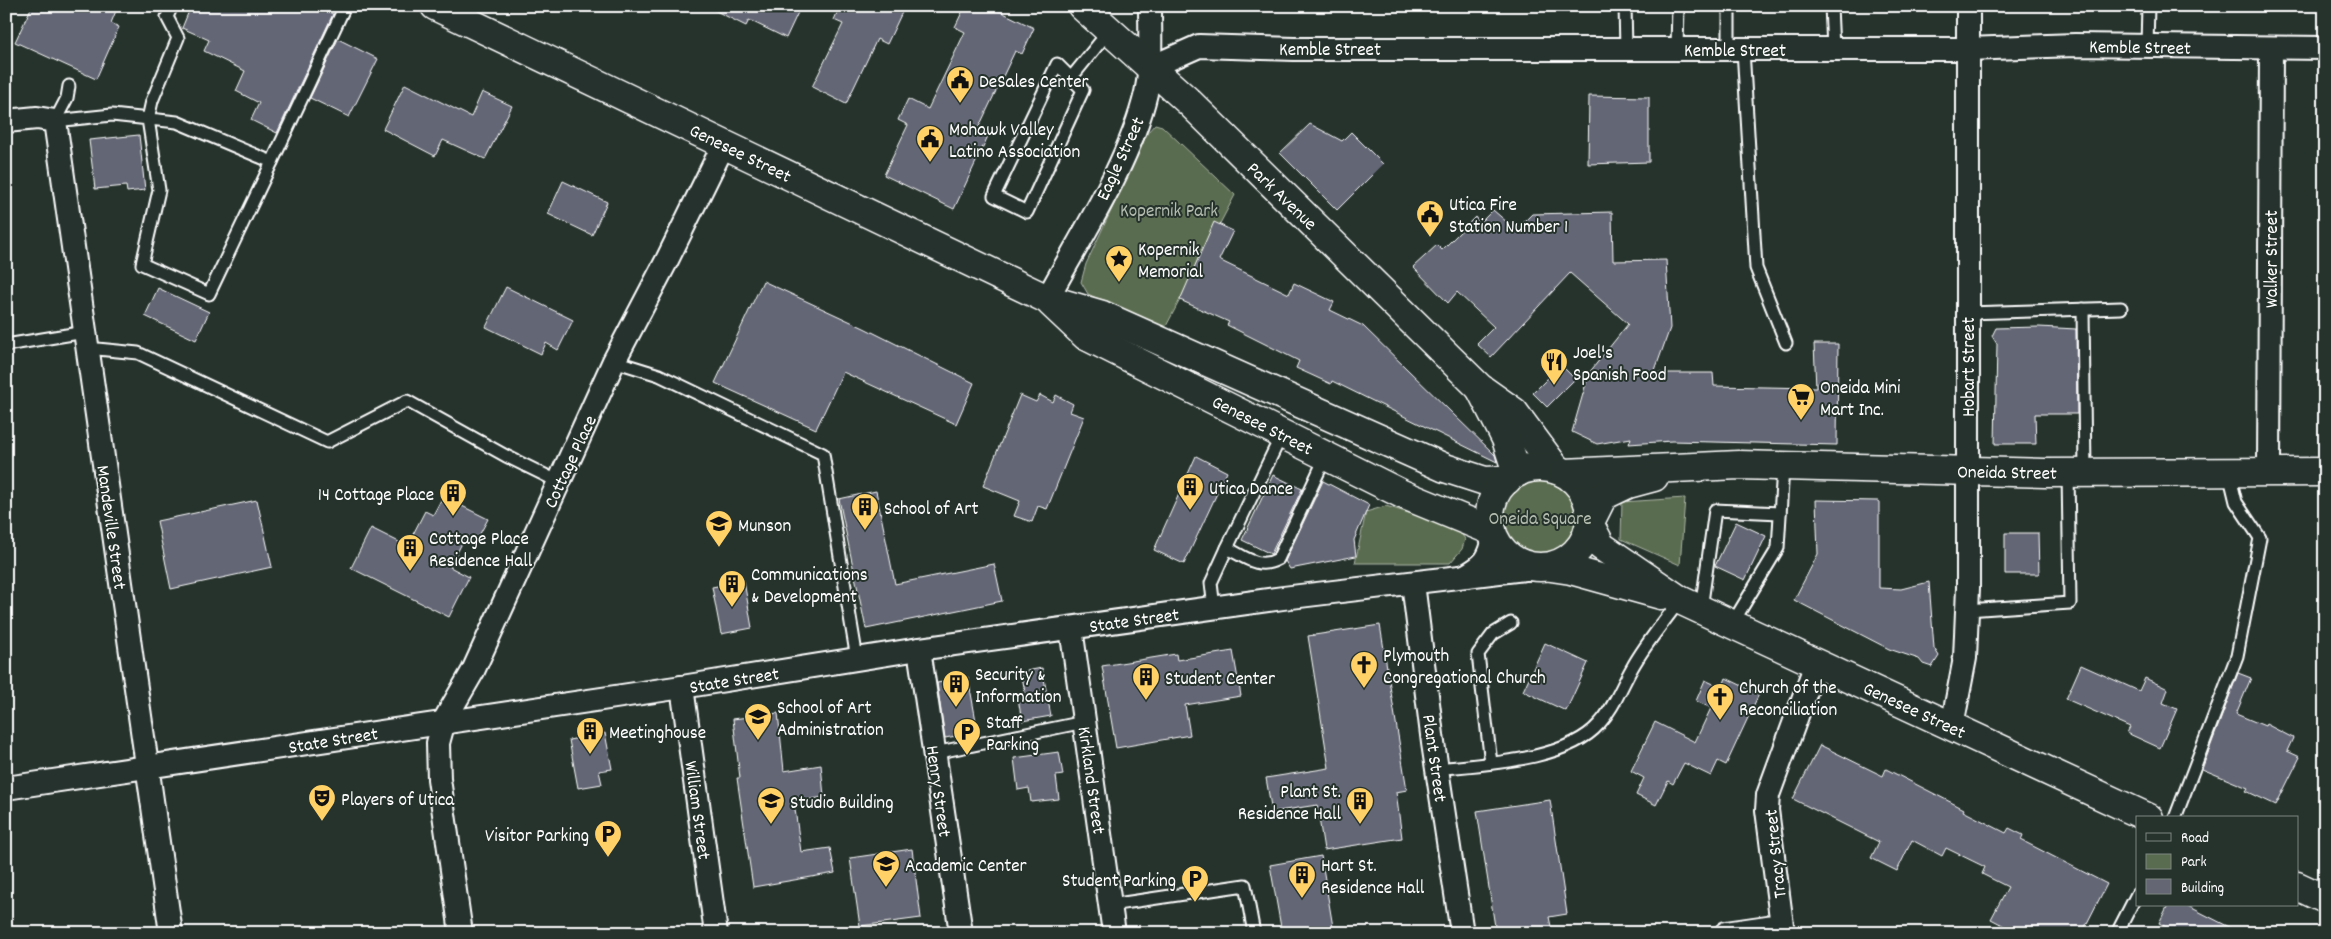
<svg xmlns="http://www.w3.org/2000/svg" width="2331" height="939" font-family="Dekko,sans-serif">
<rect width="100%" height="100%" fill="#26332d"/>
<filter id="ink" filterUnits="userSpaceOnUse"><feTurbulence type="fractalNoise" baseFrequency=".02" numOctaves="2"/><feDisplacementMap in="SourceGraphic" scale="10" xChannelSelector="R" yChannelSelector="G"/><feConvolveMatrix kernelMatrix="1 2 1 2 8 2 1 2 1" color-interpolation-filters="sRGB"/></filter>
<g filter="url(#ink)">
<g fill="#5a6c4f" stroke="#acb6a7">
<path d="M1155,124L1162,126L1235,195L1164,330L1088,294L1081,282L1086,264L1148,132Z"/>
<path d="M1543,467C1553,471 1566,475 1575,481C1597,496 1592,541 1573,556C1563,563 1553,562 1541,562C1534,562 1524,564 1518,562C1510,560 1503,551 1499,544C1474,507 1504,470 1543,467Z"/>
<path d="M1685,498L1680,565L1621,539L1622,502Z"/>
<path d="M1386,506L1457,528L1465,539L1462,549L1450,563H1355L1366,512Z"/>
</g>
<g fill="#646674" stroke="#fff">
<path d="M32,6H118L111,23L119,27L96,79L15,42Z"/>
<path d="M191,6H316L333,14L277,133L251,120L259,103L236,91L245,71L204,51L209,40L182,28Z"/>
<path d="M706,6H801L786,38L749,20L746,26Z"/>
<path d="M840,6H905L887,44L877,39L846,104L812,87L843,24L834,20Z"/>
<path d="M965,6H989L1034,28L1022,54L1015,51L977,131L988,136L954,209L884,175L908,125L898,120L908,99L928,109L965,32L955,27Z"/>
<path d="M338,39L378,59L349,117L310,98Z"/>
<path d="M405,84L471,117L482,92L512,106L485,159L443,140L435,156L383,129Z"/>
<path d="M1589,96L1649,97V162L1588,164Z"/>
<path d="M1310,124L1342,141L1351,132L1383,164L1337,210L1280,153Z"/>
<path d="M139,135L145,190L127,192L126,186L95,189L89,140Z"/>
<path d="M563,181L607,202L592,235L548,214Z"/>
<path d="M1493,210L1516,230L1532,214L1612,212L1613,261L1666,260L1670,328L1654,373H1713L1714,386L1816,388L1814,344H1838L1837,445L1672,441L1629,444L1631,438L1597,444L1572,432L1589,373L1628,324L1570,273L1491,357L1477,344L1494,327L1457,292L1448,303L1413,267L1437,245L1442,250L1475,217L1480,223Z"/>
<path d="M1214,222L1233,231L1219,260L1289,294L1294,283L1334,302L1330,310L1363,326L1495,455L1497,462L1332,381L1331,384L1296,368L1299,361L1227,325L1229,322L1180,300Z"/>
<path d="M763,281L864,328L974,383L956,424L843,372L816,429L715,383Z"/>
<path d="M506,287L573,320L558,350L546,343L541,354L486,327Z"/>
<path d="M158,288L209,312L196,340L145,316Z"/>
<path d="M2039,327L2076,329L2077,414H2035L2036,444H1995L1997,344L1992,336L1996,328Z"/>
<path d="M1561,365L1575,379L1547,407L1533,393Z"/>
<path d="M1020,395L1036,402L1040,395L1053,402L1056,395L1073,404L1070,412L1084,417L1047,509L1038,506L1032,522L1014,516L1020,501L983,486Z"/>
<path d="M1196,456L1227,472L1184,564L1154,550Z"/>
<path d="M1273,475L1302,489L1271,554L1242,540Z"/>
<path d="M1323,481L1369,505L1354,540L1356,556L1290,569L1285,561Z"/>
<path d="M448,487L462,494L458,504L488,519L475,543L465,537L450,567L469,577L449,617L351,568L371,528L407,546L425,511L433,515Z"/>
<path d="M876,491L895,584L994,564L1002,601L866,629L839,499Z"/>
<path d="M257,500L272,567L171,589L157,521Z"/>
<path d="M1816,500L1879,501V588L1901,589L1929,582L1934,648L1939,656L1932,667L1923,664L1919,659L1889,649L1794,600L1818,554Z"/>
<path d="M1736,522L1766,536L1745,580L1715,566Z"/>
<path d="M2005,533H2038L2039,574H2005Z"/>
<path d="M744,581L752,628L721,634L712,587Z"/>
<path d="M1380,625L1407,790L1396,792L1402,838L1324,850L1317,805L1272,812L1266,778L1329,768L1308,636Z"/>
<path d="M1545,643L1588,663L1566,711L1523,691Z"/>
<path d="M1233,651L1241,696L1185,705L1190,735L1116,748L1102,666L1176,654L1177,660Z"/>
<path d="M2081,665L2139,691L2145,678L2168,689L2163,703L2177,709L2160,748L2127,733L2130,727L2066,699Z"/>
<path d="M1042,668L1051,716L1022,721L1018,699L1026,697L1021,672Z"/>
<path d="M2238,673L2251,678L2236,714L2265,726L2266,724L2293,738L2287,751L2300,757L2276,805L2246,791L2248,788L2202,769Z"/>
<path d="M968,677L978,732L945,738L937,683Z"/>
<path d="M1726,678L1759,694L1726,765L1718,761L1711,776L1684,763L1673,784L1668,781L1656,805L1636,795L1644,778L1631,771L1655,722L1695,742L1711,708L1696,701L1705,680L1722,688Z"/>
<path d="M778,713L784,771L821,765L824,797L794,802L801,852L830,848L835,873L753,887L737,778H740L733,719Z"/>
<path d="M605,733L612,769L599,771L602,784L578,788L569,740Z"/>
<path d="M1820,745L1883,776L1886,769L1964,809L1963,811L2006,833L2009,828L2023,835L2021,840L2107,884L2082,933H2018L1991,919L2008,887L1982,874L1985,867L1946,848L1942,856L1912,840L1897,871L1871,858L1879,842L1793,799Z"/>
<path d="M1059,752L1063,775L1056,776L1059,799L1031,802L1029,788L1018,790L1014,758Z"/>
<path d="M1550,800L1567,914L1549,917L1552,931L1496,933L1477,811Z"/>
<path d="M912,849L921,918L860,926L850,858Z"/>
<path d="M1321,856L1334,933H1282L1270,865Z"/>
<path d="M2168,905H2186L2241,933H2166L2168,928L2159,923Z"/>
</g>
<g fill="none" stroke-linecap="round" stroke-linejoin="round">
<defs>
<g id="lane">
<path d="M1625,6L1626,49"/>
<path d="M1729,6V49"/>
<path d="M1831,6L1833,49"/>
<path d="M2147,46L2148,6"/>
<path d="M1677,49L1678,6"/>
<path d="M1743,49L1756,268L1786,343"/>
<path d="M1071,78L1083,90L1027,212L994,196L1057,64L1071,78L1109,31"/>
<path d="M55,121L112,115L177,122L272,162L209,294L142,264L159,190L148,119L152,101L178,38L167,17L172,6"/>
<path d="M55,121L67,98L69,86"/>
<path d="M272,162L345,6"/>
<path d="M2083,309L2085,472"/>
<path d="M1967,313L2121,308"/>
<path d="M6,345L85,332"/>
<path d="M87,348L138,353L327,442L407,401L506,456L559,482"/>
<path d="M614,361L659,375L823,454L857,659"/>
<path d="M1282,434L1227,548C1245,557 1258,570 1278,559L1326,456"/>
<path d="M1214,608L1211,583L1227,548"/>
<path d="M1701,609L1715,510L1780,513"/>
<path d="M1967,610L2070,603L2068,473"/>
<path d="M1732,624L1778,548L1783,467"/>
<path d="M935,753L1084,722"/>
<path d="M1491,763L1478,654L1493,634L1511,623"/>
<path d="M1437,769C1483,764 1567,761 1599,724C1614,708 1621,687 1632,668C1645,644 1664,622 1680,600"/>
<path d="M2175,818L2237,656L2260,538L2236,502L2229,473"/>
<path d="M1110,905L1245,885L1254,933"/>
<path d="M2117,933L2137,894"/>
</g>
<g id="street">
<path d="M1149,68L1199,46L1294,49H1968L2075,45L2325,48"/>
<path d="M6,121L37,118L55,121L171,933"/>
<path d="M1047,299C1081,236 1130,162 1146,93C1152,65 1150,35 1150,6"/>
<path d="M2269,471L2271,48"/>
<path d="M1465,576C1484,565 1490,560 1494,537"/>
<path d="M1413,583L1433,743L1462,933"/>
<path d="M1071,628L1114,933"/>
<path d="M919,649L961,933"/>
<path d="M682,687L716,933"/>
<path d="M1952,726L1965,658L1968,588V6"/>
<path d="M6,788L682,687L919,649L1283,598L1534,568"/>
<path d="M461,933L439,779L438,743L444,721L473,671L614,361L667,260L724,144"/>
<path d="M1726,933L1781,925"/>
<path d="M1783,933L1767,810L1768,795L1816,664"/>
</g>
<g id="secondary">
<path d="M435,6L1047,299L1102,315L1445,468L1485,481L1507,480"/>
<path d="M1082,6L1189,102L1480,388L1514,412L1557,470"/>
<path d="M1051,303L1086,336L1402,494L1492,531"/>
<path d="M1481,390L1506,439L1517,473"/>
<circle cx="1540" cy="517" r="50"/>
<path d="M1564,473L1739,465L2045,473L2325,472"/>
<path d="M1591,520L1603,496L1628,484L1654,477"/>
<path d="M1590,525L1601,546L1680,600L2149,818"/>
<path d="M1551,567L1571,570L1661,595"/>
<path d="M2297,886L2325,899"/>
</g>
</defs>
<use href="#lane" stroke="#fff" stroke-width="15"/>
<use href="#street" stroke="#fff" stroke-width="26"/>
<use href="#secondary" stroke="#fff" stroke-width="31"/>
<use href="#lane" stroke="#26332d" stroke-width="11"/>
<use href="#street" stroke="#26332d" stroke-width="22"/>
<use href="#secondary" stroke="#26332d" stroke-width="28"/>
</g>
</g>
<defs>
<symbol id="civic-pin" viewBox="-11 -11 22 30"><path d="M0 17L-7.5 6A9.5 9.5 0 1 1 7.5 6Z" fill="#ffd166" stroke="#26332d"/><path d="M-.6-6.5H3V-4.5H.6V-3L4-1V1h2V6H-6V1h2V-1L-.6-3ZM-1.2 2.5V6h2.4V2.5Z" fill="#111"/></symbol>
<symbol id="sight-pin" viewBox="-11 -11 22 30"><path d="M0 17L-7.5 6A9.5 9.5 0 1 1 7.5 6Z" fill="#ffd166" stroke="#26332d"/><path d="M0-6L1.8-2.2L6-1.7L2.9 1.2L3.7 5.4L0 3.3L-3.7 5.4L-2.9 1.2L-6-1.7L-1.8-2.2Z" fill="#111"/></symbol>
<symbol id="restaurant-pin" viewBox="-11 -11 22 30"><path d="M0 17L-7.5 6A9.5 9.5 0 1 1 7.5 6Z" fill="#ffd166" stroke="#26332d"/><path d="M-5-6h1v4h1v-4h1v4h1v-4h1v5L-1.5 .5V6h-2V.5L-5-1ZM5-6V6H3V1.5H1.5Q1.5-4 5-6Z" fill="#111"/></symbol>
<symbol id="supermarket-pin" viewBox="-11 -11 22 30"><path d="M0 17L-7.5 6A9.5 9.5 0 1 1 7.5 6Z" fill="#ffd166" stroke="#26332d"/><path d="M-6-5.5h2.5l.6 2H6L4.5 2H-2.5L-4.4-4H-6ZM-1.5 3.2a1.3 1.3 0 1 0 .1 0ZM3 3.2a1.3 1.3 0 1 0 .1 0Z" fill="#111"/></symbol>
<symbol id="building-pin" viewBox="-11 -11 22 30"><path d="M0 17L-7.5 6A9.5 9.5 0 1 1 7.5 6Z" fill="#ffd166" stroke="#26332d"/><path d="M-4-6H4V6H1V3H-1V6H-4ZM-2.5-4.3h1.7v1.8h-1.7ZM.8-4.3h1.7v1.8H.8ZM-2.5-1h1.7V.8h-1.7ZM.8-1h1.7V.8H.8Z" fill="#111"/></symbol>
<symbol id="university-pin" viewBox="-11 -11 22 30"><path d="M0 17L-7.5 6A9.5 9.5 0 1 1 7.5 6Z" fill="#ffd166" stroke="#26332d"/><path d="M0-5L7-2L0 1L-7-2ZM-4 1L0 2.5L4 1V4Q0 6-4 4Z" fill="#111"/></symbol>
<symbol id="church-pin" viewBox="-11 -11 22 30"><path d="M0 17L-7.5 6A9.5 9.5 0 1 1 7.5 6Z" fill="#ffd166" stroke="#26332d"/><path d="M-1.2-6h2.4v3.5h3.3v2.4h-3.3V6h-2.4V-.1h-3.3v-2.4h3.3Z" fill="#111"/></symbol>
<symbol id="school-pin" viewBox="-11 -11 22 30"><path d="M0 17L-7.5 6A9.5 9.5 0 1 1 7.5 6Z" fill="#ffd166" stroke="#26332d"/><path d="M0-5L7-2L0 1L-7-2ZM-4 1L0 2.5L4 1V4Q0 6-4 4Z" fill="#111"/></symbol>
<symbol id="parking-pin" viewBox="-11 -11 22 30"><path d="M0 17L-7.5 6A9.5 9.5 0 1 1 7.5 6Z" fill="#ffd166" stroke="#26332d"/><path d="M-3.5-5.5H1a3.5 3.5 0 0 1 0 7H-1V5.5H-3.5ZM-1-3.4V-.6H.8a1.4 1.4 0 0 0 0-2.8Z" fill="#111"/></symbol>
<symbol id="theatre-pin" viewBox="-11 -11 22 30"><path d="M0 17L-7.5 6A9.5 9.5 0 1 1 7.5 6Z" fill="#ffd166" stroke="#26332d"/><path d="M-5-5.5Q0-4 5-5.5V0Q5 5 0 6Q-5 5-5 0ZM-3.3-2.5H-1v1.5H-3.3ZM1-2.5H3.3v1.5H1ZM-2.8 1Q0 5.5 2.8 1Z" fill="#111"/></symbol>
</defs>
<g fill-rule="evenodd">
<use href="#civic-pin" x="944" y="64" width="32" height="43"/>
<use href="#civic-pin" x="914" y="123" width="32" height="43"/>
<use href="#civic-pin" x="1414" y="198" width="32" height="43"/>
<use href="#sight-pin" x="1103" y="243" width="32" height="43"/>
<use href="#restaurant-pin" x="1538" y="346" width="32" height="43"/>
<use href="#supermarket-pin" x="1785" y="381" width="32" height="43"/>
<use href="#building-pin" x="1174" y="471" width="32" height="43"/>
<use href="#building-pin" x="437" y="477" width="32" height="43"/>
<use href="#building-pin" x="849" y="491" width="32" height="43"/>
<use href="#university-pin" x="703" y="508" width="32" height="43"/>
<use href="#building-pin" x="394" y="532" width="32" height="43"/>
<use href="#building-pin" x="716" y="568" width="32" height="43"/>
<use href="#church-pin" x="1348" y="649" width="32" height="43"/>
<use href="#building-pin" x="1130" y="661" width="32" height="43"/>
<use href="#building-pin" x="940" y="668" width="32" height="43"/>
<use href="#church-pin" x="1704" y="681" width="32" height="43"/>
<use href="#school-pin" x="742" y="701" width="32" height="43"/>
<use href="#building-pin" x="574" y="715" width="32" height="43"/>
<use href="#parking-pin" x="951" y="716" width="32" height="43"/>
<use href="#theatre-pin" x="306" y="782" width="32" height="43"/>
<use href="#school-pin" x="755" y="785" width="32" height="43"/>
<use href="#building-pin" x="1344" y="785" width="32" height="43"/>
<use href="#parking-pin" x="592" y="818" width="32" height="43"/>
<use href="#school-pin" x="870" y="848" width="32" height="43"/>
<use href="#building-pin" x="1286" y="859" width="32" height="43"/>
<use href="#parking-pin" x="1179" y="863" width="32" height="43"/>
</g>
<g text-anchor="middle" stroke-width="4" stroke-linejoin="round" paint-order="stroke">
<g font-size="19" fill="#fff" stroke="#26332d">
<text transform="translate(2140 46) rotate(1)" y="7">Kemble Street</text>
<text x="1330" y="55">Kemble Street</text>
<text x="1735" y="56">Kemble Street</text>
<text transform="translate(741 152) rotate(26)" y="7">Genesee Street</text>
<text transform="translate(1119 158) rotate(-65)" y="7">Eagle Street</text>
<text transform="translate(1283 195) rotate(44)" y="7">Park Avenue</text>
<text transform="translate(2270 259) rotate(-90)" y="7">Walker Street</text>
<text transform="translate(1967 367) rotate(-90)" y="7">Hobart Street</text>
<text transform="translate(1263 424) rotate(27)" y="7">Genesee Street</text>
<text transform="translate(569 461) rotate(-65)" y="7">Cottage Place</text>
<text transform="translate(2007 471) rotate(1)" y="7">Oneida Street</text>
<text transform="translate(113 527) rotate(82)" y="7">Mandeville Street</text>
<text transform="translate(1134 619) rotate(-8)" y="7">State Street</text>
<text transform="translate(734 679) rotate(-9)" y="7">State Street</text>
<text transform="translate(1915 709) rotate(25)" y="7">Genesee Street</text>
<text transform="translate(333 739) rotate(-9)" y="7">State Street</text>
<text transform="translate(1436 758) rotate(82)" y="7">Plant Street</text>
<text transform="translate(1093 780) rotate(82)" y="7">Kirkland Street</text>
<text transform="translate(940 791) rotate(82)" y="7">Henry Street</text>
<text transform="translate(699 810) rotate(82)" y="7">William Street</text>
<text transform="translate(1774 854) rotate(-96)" y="7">Tracy Street</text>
</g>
<g font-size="19" fill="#fff" stroke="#26332d" text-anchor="start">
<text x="979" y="87">DeSales Center</text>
<text x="949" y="135">Mohawk Valley<tspan x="949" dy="22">Latino Association</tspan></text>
<text x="1449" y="210">Utica Fire<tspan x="1449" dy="22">Station Number 1</tspan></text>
<text x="1138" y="255">Kopernik<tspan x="1138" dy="22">Memorial</tspan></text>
<text x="1573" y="358">Joel's<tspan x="1573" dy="22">Spanish Food</tspan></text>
<text x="1820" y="393">Oneida Mini<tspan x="1820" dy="22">Mart Inc.</tspan></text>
<text x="1209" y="494">Utica Dance</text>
<text x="434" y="500" text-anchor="end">14 Cottage Place</text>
<text x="884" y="514">School of Art</text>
<text x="738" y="531">Munson</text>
<text x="429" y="544">Cottage Place<tspan x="429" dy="22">Residence Hall</tspan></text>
<text x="751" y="580">Communications<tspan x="751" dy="22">&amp; Development</tspan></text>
<text x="1383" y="661">Plymouth<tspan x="1383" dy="22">Congregational Church</tspan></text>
<text x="975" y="680">Security &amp;<tspan x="975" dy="22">Information</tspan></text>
<text x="1165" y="684">Student Center</text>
<text x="1739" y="693">Church of the<tspan x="1739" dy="22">Reconciliation</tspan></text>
<text x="777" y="713">School of Art<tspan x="777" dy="22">Administration</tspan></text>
<text x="986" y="728">Staff<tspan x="986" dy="22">Parking</tspan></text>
<text x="609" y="738">Meetinghouse</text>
<text x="1341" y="797" text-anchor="end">Plant St.<tspan x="1341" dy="22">Residence Hall</tspan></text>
<text x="341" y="805">Players of Utica</text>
<text x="790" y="808">Studio Building</text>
<text x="589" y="841" text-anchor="end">Visitor Parking</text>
<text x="905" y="871">Academic Center</text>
<text x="1321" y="871">Hart St.<tspan x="1321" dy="22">Residence Hall</tspan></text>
<text x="1176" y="886" text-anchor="end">Student Parking</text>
</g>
<g font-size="19" fill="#b5bdb0" stroke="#26332d">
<text x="1169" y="216">Kopernik Park</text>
<text x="1540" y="524">Oneida Square</text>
</g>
</g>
<rect width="2331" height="939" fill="none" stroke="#26332d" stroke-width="25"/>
<rect x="12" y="12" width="2306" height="914" fill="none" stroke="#fff" stroke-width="2" filter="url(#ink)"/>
<rect x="2136" y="816" width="162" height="90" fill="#26332d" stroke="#7d8581"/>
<rect x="2146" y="833" width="25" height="8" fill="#26332d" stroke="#7d8581"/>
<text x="2181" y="842" font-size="15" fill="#ffffff">Road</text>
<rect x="2146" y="854" width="25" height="15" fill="#5a6c4f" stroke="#7d8581"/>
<text x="2181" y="866" font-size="15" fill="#ffffff">Park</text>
<rect x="2146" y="879" width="25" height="15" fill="#646674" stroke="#7d8581"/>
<text x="2181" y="892" font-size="15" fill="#ffffff">Building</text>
</svg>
